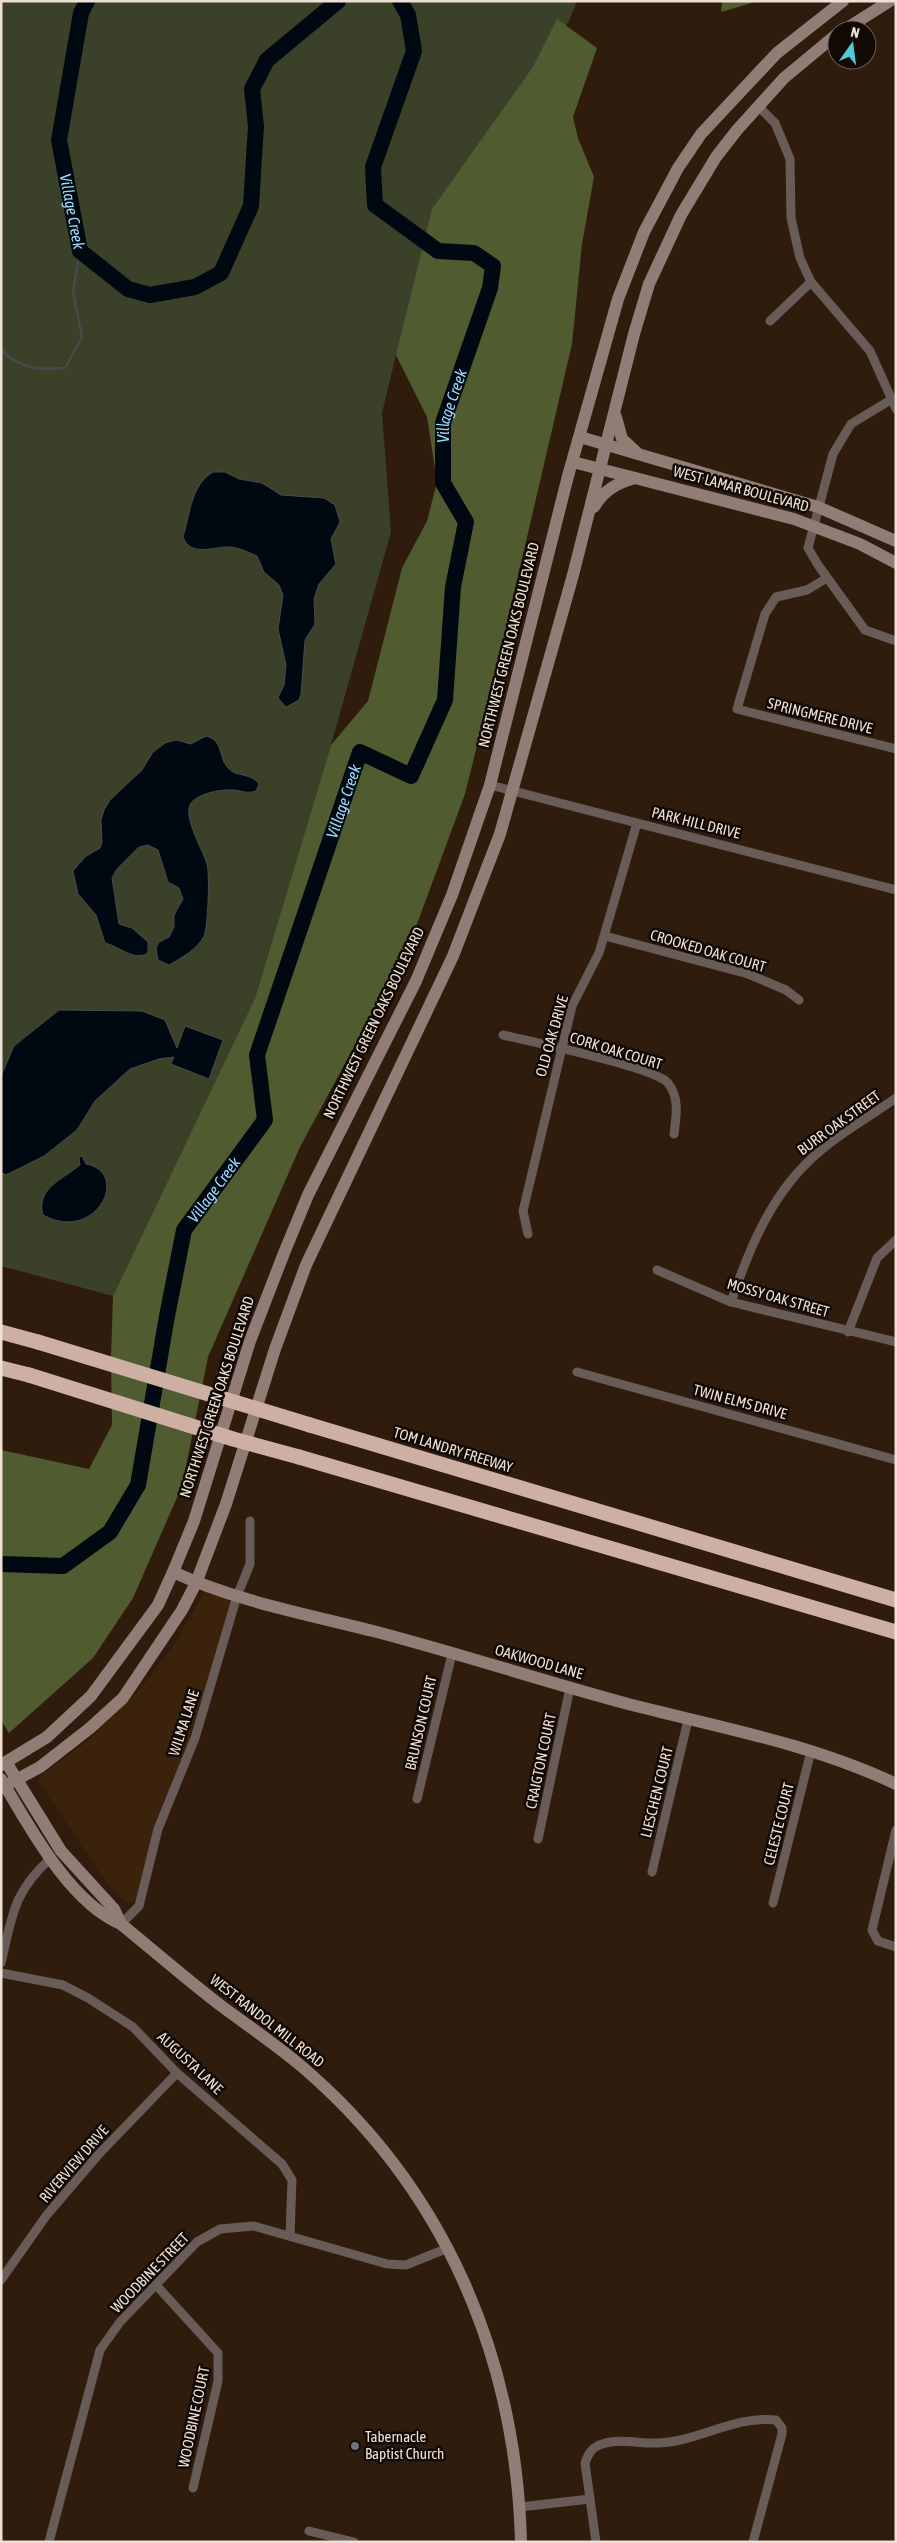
<svg xmlns="http://www.w3.org/2000/svg" width="897" height="2543" font-family="'Asap Condensed',sans-serif">
<rect width="100%" height="100%" fill="#2f1c0c"/>
<path fill="#3a220b" d="M206,1590L232,1597V1604L138,1902L127,1903L107,1884L38,1781L41,1775L85,1743L135,1695L172,1648Z"/>
<path fill="#3a4128" d="M1,1H577L569,21L509,112L396,355L382,413L391,532L331,745L255,998L113,1296L1,1266Z"/>
<g fill="#505c2f">
<path d="M722,1H758L721,12Z"/>
<path d="M557,19L597,48L573,117L578,138L594,177L582,244L572,344L504,636L465,794L410,943L300,1147L208,1357L182,1486L133,1598L93,1658L9,1733L1,1720V1450L89,1469L112,1425L111,1358L113,1296L255,998L331,745L368,701L402,568L427,521L437,482L427,417L396,355L432,209L533,67Z"/>
</g>
<g fill="#000911" stroke="#474a4c">
<path d="M213,472H225L239,479L262,483L281,495L324,498L335,505L340,522L331,539L336,564L319,584L314,599L315,624L305,640L301,694L299,700L286,707L278,698L284,685L286,665L278,629L283,595L279,585L264,572L257,556C248,552 240,548 230,547C214,546 191,558 183,537C190,514 191,485 213,472Z"/>
<path d="M206,736C224,741 218,757 228,768C237,778 251,772 259,784L256,791C247,794 243,791 234,790C222,789 199,793 191,803C182,816 203,850 207,864C210,873 208,928 204,936C198,949 181,958 169,965L158,960L156,948L159,942L169,937L174,927V915L183,899L179,888L168,882L158,850L148,845L139,847L117,869L112,878L119,924L132,928L148,942V953C134,962 119,946 105,943L96,915L78,894L73,871L85,857L100,848L102,842L101,820L104,810L110,800L142,770L153,752L165,743L176,740L191,744Z"/>
<path d="M59,1010L142,1011L165,1020L177,1048L185,1026L223,1040L209,1079L171,1064L174,1057L159,1059L130,1069L95,1101L77,1130L44,1156L6,1175L1,1172V1076L14,1046Z"/>
<path d="M82,1156L86,1164C131,1172 97,1244 43,1215C36,1188 62,1180 80,1165L79,1157Z"/>
</g>
<g fill="none" stroke-linecap="round" stroke-linejoin="round">
<path stroke="#474a4c" stroke-width="2.5" d="M1,350C23,370 38,370 65,368L82,337L73,291L80,251"/>
<g stroke="#000911" stroke-width="16">
<path id="s1" d="M87,1L81,13L59,140L80,251L128,289L150,295L195,287L221,273L251,206L256,126L252,89L267,60L338,1"/>
<path id="s2" d="M1,1564L63,1566L110,1532L138,1485L167,1316L184,1230L265,1120L257,1055L360,752L411,776L445,700L453,587L466,522L443,483V423L490,288L493,266L474,253L438,251L375,205L373,167L414,51L408,15L400,1"/>
</g>
<g stroke="#695c58" stroke-width="9">
<path d="M758,106L775,123L790,159L791,218L800,258L811,282L870,351L896,409"/>
<path d="M770,321L811,282"/>
<path d="M892,399L851,424L833,454L808,548L818,565L865,630L896,641"/>
<path d="M827,578L807,590L776,597L765,614L737,709L896,749"/>
<path d="M490,785L896,890"/>
<path d="M605,936L748,974L786,990L799,1000"/>
<path d="M503,1035C529,1041 655,1067 668,1083C680,1098 676,1117 674,1134"/>
<path d="M528,1234L523,1211L572,1006L599,953L637,823"/>
<path d="M657,1270L731,1302L896,1342"/>
<path d="M731,1302C750,1246 773,1190 820,1151C843,1131 871,1116 896,1098"/>
<path d="M848,1332L877,1258L896,1240"/>
<path d="M577,1372L896,1460"/>
<path d="M417,1799L452,1654"/>
<path d="M896,1830L872,1930L878,1941L896,1947"/>
<path d="M538,1839L570,1688"/>
<path d="M652,1872L688,1720"/>
<path d="M773,1903L811,1751"/>
<path d="M121,1924L139,1906L158,1829L195,1738L237,1596L250,1564V1521"/>
<path d="M1,1963C12,1917 13,1892 50,1859"/>
<path d="M1,1973L63,1985L88,1998L133,2027L177,2073L282,2164L292,2180L290,2235"/>
<path d="M1,2280L46,2216L98,2155L177,2073"/>
<path d="M156,2285L218,2353V2381L193,2488"/>
<path d="M520,2507L590,2499"/>
<path d="M309,2531L354,2542"/>
<path d="M49,2542L100,2350L120,2322L197,2242L220,2229L254,2226L387,2264L406,2265L448,2248"/>
<path d="M596,2542L585,2463C588,2454 592,2447 602,2444C620,2438 640,2444 659,2443C699,2441 736,2415 776,2420L782,2428V2434L753,2542"/>
</g>
<g stroke="#927d76" stroke-width="12">
<path d="M844,30L890,1"/>
<path d="M616,417L622,439L636,452"/>
<path d="M580,437L818,507L896,541"/>
<path d="M573,462L794,519L860,544L896,563"/>
<path d="M594,507C604,490 617,483 635,478"/>
<path d="M173,1572C236,1601 306,1614 373,1631C458,1653 542,1681 628,1704C718,1727 812,1744 896,1784"/>
<path d="M6,1762L61,1851L114,1909L121,1924"/>
<path d="M1,1765L47,1737L91,1696L158,1605L173,1572L194,1521L250,1341L284,1253L308,1195L416,981L452,895L490,785L568,476L618,299L644,232L678,168L701,134L777,53L843,1"/>
<path d="M1,1779C29,1826 69,1902 121,1924C154,1951 186,1979 220,2005C247,2025 275,2044 300,2065C444,2187 516,2356 521,2542"/>
<path d="M1,1788L40,1767L90,1728L123,1698L182,1610L196,1583L226,1504L275,1349L306,1265L453,956L500,834L573,575L634,334L649,284L681,215L716,157L737,130L784,78L837,34"/>
</g>
<g stroke="#ceafa4" stroke-width="15">
<path d="M1,1332L38,1342"/>
<path d="M1,1368L29,1375"/>
<path d="M310,1425L896,1600"/>
<path d="M299,1457L896,1632"/>
</g>
<g stroke="#ceafa4" stroke-width="15">
<path d="M38,1342L310,1425"/>
<path d="M29,1375L233,1439L299,1457"/>
</g>
</g>
<circle fill="#6b7280" stroke="#110904" stroke-width="2" cx="355" cy="2446" r="5"/>
<g text-anchor="middle" stroke-width="5" stroke-linejoin="round" paint-order="stroke">
<g font-size="15" fill="#ede0d5" stroke="#110904">
<text transform="translate(741 489) rotate(15)" y="5">WEST LAMAR BOULEVARD</text>
<text transform="translate(509 645) rotate(-76)" y="5">NORTHWEST GREEN OAKS BOULEVARD</text>
<text transform="translate(820 716) rotate(14)" y="5">SPRINGMERE DRIVE</text>
<text transform="translate(696 823) rotate(14)" y="5">PARK HILL DRIVE</text>
<text transform="translate(708 951) rotate(16)" y="5">CROOKED OAK COURT</text>
<text transform="translate(374 1023) rotate(-64)" y="5">NORTHWEST GREEN OAKS BOULEVARD</text>
<text transform="translate(552 1036) rotate(-74)" y="5">OLD OAK DRIVE</text>
<text transform="translate(616 1051) rotate(17)" y="5">CORK OAK COURT</text>
<text transform="translate(839 1123) rotate(-36)" y="5">BURR OAK STREET</text>
<text transform="translate(778 1298) rotate(16)" y="5">MOSSY OAK STREET</text>
<text transform="translate(217 1397) rotate(-72)" y="5">NORTHWEST GREEN OAKS BOULEVARD</text>
<text transform="translate(740 1402) rotate(15)" y="5">TWIN ELMS DRIVE</text>
<text transform="translate(453 1450) rotate(17)" y="5">TOM LANDRY FREEWAY</text>
<text transform="translate(539 1662) rotate(16)" y="5">OAKWOOD LANE</text>
<text transform="translate(184 1723) rotate(-72)" y="5">WILMA LANE</text>
<text transform="translate(421 1723) rotate(-77)" y="5">BRUNSON COURT</text>
<text transform="translate(541 1761) rotate(-78)" y="5">CRAIGTON COURT</text>
<text transform="translate(657 1792) rotate(-76)" y="5">LIESCHEN COURT</text>
<text transform="translate(779 1824) rotate(-76)" y="5">CELESTE COURT</text>
<text transform="translate(267 2021) rotate(38)" y="5">WEST RANDOL MILL ROAD</text>
<text transform="translate(190 2063) rotate(43)" y="5">AUGUSTA LANE</text>
<text transform="translate(74 2164) rotate(-49)" y="5">RIVERVIEW DRIVE</text>
<text transform="translate(150 2273) rotate(-46)" y="5">WOODBINE STREET</text>
<text transform="translate(194 2417) rotate(-78)" y="5">WOODBINE COURT</text>
</g>
<g font-size="15" fill="#ede0d5" stroke="#110904" text-anchor="start">
<text x="365" y="2442">Tabernacle<tspan x="365" dy="17">Baptist Church</tspan></text>
</g>
<g font-size="16" font-style="italic" fill="#9bdafc" stroke="#110904">
<text dy="6" stroke="none"><textPath href="#s1" startOffset="215">Village Creek</textPath></text>
<text dy="6" stroke="none"><textPath href="#s2" startOffset="1399">Village Creek</textPath></text>
<text dy="6" stroke="none"><textPath href="#s2" startOffset="904">Village Creek</textPath></text>
<text dy="6" stroke="none"><textPath href="#s2" startOffset="484">Village Creek</textPath></text>
</g>
</g>
<rect width="897" height="2543" fill="none" stroke="#ede0d5" stroke-width="5"/>
<g transform="translate(852 45) rotate(14)"><circle r="24" fill="#110904" stroke="#695f58"/>
<path d="M0-4L9 19L0 12L-9 19Z" fill="#52cbd7"/>
<text y="-8" font-size="14" font-weight="bold" text-anchor="middle" fill="#ede0d5">N</text>
</g>
</svg>
